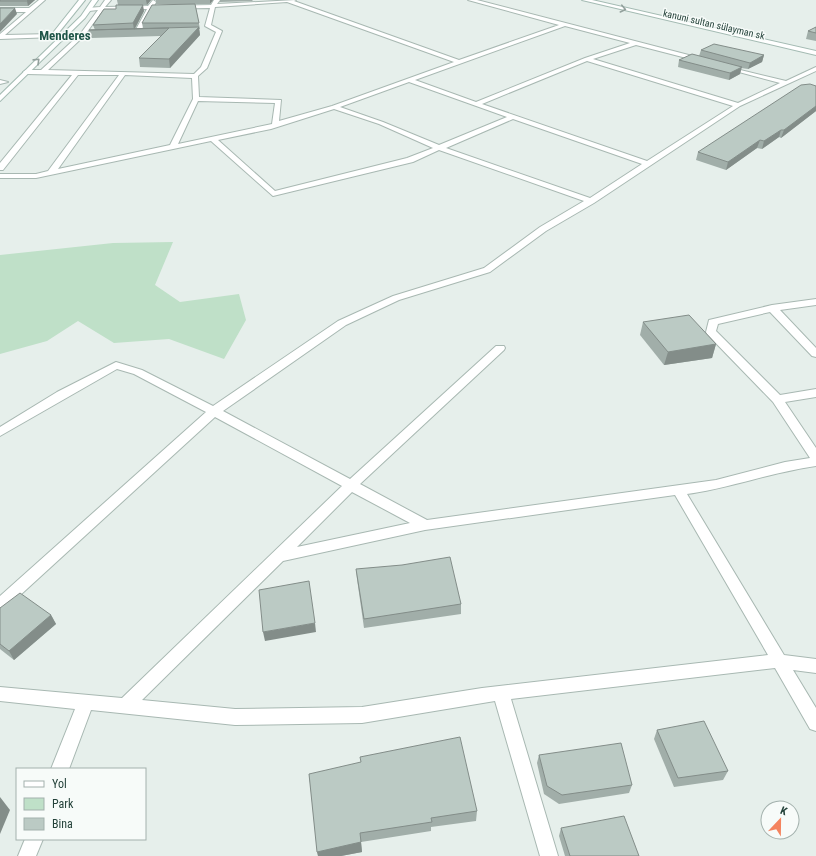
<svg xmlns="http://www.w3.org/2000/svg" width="816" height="856" font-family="'Roboto Condensed',sans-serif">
<rect width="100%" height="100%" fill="#e6efeb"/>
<path fill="#bfe0c8" d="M173,242L155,285L180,302L239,294L246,320L224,359L169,339L114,343L78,321L47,341L0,354V255L113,243Z"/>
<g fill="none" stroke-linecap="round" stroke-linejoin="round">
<defs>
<g id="street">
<path d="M39,0H45L5,35L53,34L55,37L0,39V34L26,12H0V8H29Z"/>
<path d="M105,0H111L105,7L148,6L153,0L156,2L154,6L211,5L214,0H220L217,4L296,0L294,1L459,60L559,25L468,0H477L704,59L705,60L702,62L636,45L593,59L738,103L780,83L724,68V66L786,81L816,67V71L740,106L594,203L546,231L490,272L399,300L346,325L223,411L350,479L496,346H504L505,348L504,350L360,484L427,520L716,480L785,462L810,458L773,402L707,334L706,332L709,320L772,305L816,299V305L780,310L816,348V357L812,356L770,312L718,324L716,331L780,395L816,389V397L785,402L816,448V466C772,472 731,488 687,494L784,655L816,659V673L793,670L816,708V731L810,729L775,668L511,699L558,856H540L495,701L362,723L235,725L91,710L69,769H51L75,709L0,701V687L122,698L342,486L215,417L5,609L0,611V596L206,412L134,374L117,369L0,436V427L57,392L116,362L142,370L213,406L338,321L393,296L484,268L540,227L584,201L439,150L413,162L273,196L211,141L36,178H0V174H36L48,171L119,75H78L3,170H0V163L72,75L26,74L23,72L26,70H41L78,36L64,37L62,34L81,33L98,10L89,11L87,8L100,7ZM287,2L454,62L332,106L279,121L281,100L199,97L198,76L207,68L222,31L211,25L215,7ZM210,8L205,26L216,32L201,67L194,74L48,70L84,36L108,34L106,31L87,32L103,10L147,9L134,33L137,35L140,33L152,9ZM565,26L630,43L585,58L476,102L415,80ZM587,61L733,106L647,161L482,104ZM125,75L192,78L193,99L170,145L58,169ZM409,82L507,117L439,145L383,122L340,107ZM198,101L275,103L272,124L178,144ZM334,109L379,124L433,148L407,158L275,191L218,140L271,129ZM513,119L642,164L590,198L446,148ZM352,492L410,523L297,547ZM675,495L768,655L482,688L362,707L235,709L142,700L283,561L425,530Z"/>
<path d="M0,80L8,82L0,84Z"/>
<path d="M25,839H43L36,856H18Z"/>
</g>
<g id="secondary">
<path d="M79,0H85L56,36H52V34Z"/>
<path d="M92,0H98L85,18L0,101V95L81,16Z"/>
<path d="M582,0H592L816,51V55Z"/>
</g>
</defs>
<use href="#street" stroke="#a8b8b2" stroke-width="2"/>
<use href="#secondary" stroke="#a4bbb3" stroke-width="2"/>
<use href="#street" fill="#fff" fill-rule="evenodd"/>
<use href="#secondary" fill="#fff" fill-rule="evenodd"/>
</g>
<g fill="#a1aea9">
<path d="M0,0H35L28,6H0Z"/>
<path d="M117,0H151L147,5H118Z"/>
<path d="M155,0H213L210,4H156V0Z"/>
<path d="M220,0H252L253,1L220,2Z"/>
<path d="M195,4L200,29H199L200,35L170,68L140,67L139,58L161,36L91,38L89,30H95L93,25L144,11L135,29L143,28L142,23Z"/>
<path d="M816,27V41L806,39L808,31Z"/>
<path d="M701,50L764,55L762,62L748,69L741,68L740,74L729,80L678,67L679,60L699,56Z"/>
<path d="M816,86V111L781,138L779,137L762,149L757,148L726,170L696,160L698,152Z"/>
<path d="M643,322L716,344L712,358L664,365L640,335Z"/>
<path d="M356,569L461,604V614L364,628L357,579Z"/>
<path d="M0,608L51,615L56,624L14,660L0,649Z"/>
<path d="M657,730L728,771L723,780L674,787L654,739Z"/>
<path d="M539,755L632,785L629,793L559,804L544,794L537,763Z"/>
<path d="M309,774L477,811L476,821L431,827V831L361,842L362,852L341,856H318Z"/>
<path d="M561,828L639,856H565L559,836Z"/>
</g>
<g fill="#838d89">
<path d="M28,0H35L28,6L27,1Z"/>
<path d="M146,0H151L147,5Z"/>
<path d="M210,0H213L210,4Z"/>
<path d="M143,5L144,11L134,30L133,23Z"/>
<path d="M15,8L17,14L0,32V24Z"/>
<path d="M199,27L200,35L170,68L169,59Z"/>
<path d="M764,55L762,62L748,69L750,63Z"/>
<path d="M742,67L740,74L729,80L730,73Z"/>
<path d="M816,106V111L781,138L784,130Z"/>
<path d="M781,130L779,137L762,149L764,141Z"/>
<path d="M760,140L757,148L726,170L728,162Z"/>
<path d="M716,344L712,358L664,365L668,352Z"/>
<path d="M51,615L56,624L14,660L9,651Z"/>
<path d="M315,623L316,632L265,641L263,632Z"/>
<path d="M0,797L10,810L0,834Z"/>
<path d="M361,842L362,852L341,856H318L317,852Z"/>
</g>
<g fill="#bbcac4" stroke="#838d89">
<path d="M0,0H28L27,1H0Z"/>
<path d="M195,4L199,23H142L152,5Z"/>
<path d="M116,5H143L133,23L93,25L104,9H116Z"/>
<path d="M0,8H15L0,24Z"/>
<path d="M199,27L169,59L139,58L169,28L89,30Z"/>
<path d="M816,27V33L808,31Z"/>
<path d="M714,44L764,55L750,63L701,50Z"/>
<path d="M692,54L742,67L730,73L679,60Z"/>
<path d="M810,84L816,86V106L784,130H781L764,141L760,140L728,162L698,152L801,85Z"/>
<path d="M689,315L716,344L668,352L643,322Z"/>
<path d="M450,557L461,604L364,619L356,569L402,565Z"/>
<path d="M309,581L315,623L263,632L259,590Z"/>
<path d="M20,593L51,615L9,651L0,644V608Z"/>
<path d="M704,721L728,771L678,778L657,730Z"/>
<path d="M460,737L477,811L431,818L432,822L360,833L361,842L317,852L309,774L361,762L360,757Z"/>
<path d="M621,743L632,785L562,795L547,786L539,755Z"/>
<path d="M624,816L639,856H570L561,828Z"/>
</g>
<defs><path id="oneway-chevron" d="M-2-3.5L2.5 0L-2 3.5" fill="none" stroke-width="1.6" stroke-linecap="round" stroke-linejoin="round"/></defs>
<g stroke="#92a09c">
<use href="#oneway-chevron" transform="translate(623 9) rotate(13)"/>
<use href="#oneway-chevron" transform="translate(37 61) rotate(-44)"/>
</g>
<g text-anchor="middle" stroke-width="3" stroke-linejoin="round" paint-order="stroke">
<g font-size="10" fill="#24423a" stroke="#f7fbf9">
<text transform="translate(714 24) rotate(13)" y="4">kanuni sultan sülayman sk</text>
</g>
<g font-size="13" font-weight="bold" fill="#1f5548" stroke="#f7fbf9">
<text x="65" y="40">Menderes</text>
</g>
</g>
<rect x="16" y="768" width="130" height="72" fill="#f7fbf9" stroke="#a3b1ad"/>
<rect x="24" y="781" width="20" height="6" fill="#ffffff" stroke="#a3b1ad"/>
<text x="52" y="788" font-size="12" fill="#24423a">Yol</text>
<rect x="24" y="798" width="20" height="12" fill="#bfe0c8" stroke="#a3b1ad"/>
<text x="52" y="808" font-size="12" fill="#24423a">Park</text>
<rect x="24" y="818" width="20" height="12" fill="#bbcac4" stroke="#a3b1ad"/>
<text x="52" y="828" font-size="12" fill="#24423a">Bina</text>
<g transform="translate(780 820) rotate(22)"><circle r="19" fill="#f7fbf9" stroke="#a3b1ad"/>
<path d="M0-3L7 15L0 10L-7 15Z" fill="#f4845f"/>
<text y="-6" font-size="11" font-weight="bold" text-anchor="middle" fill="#24423a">K</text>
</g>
</svg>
